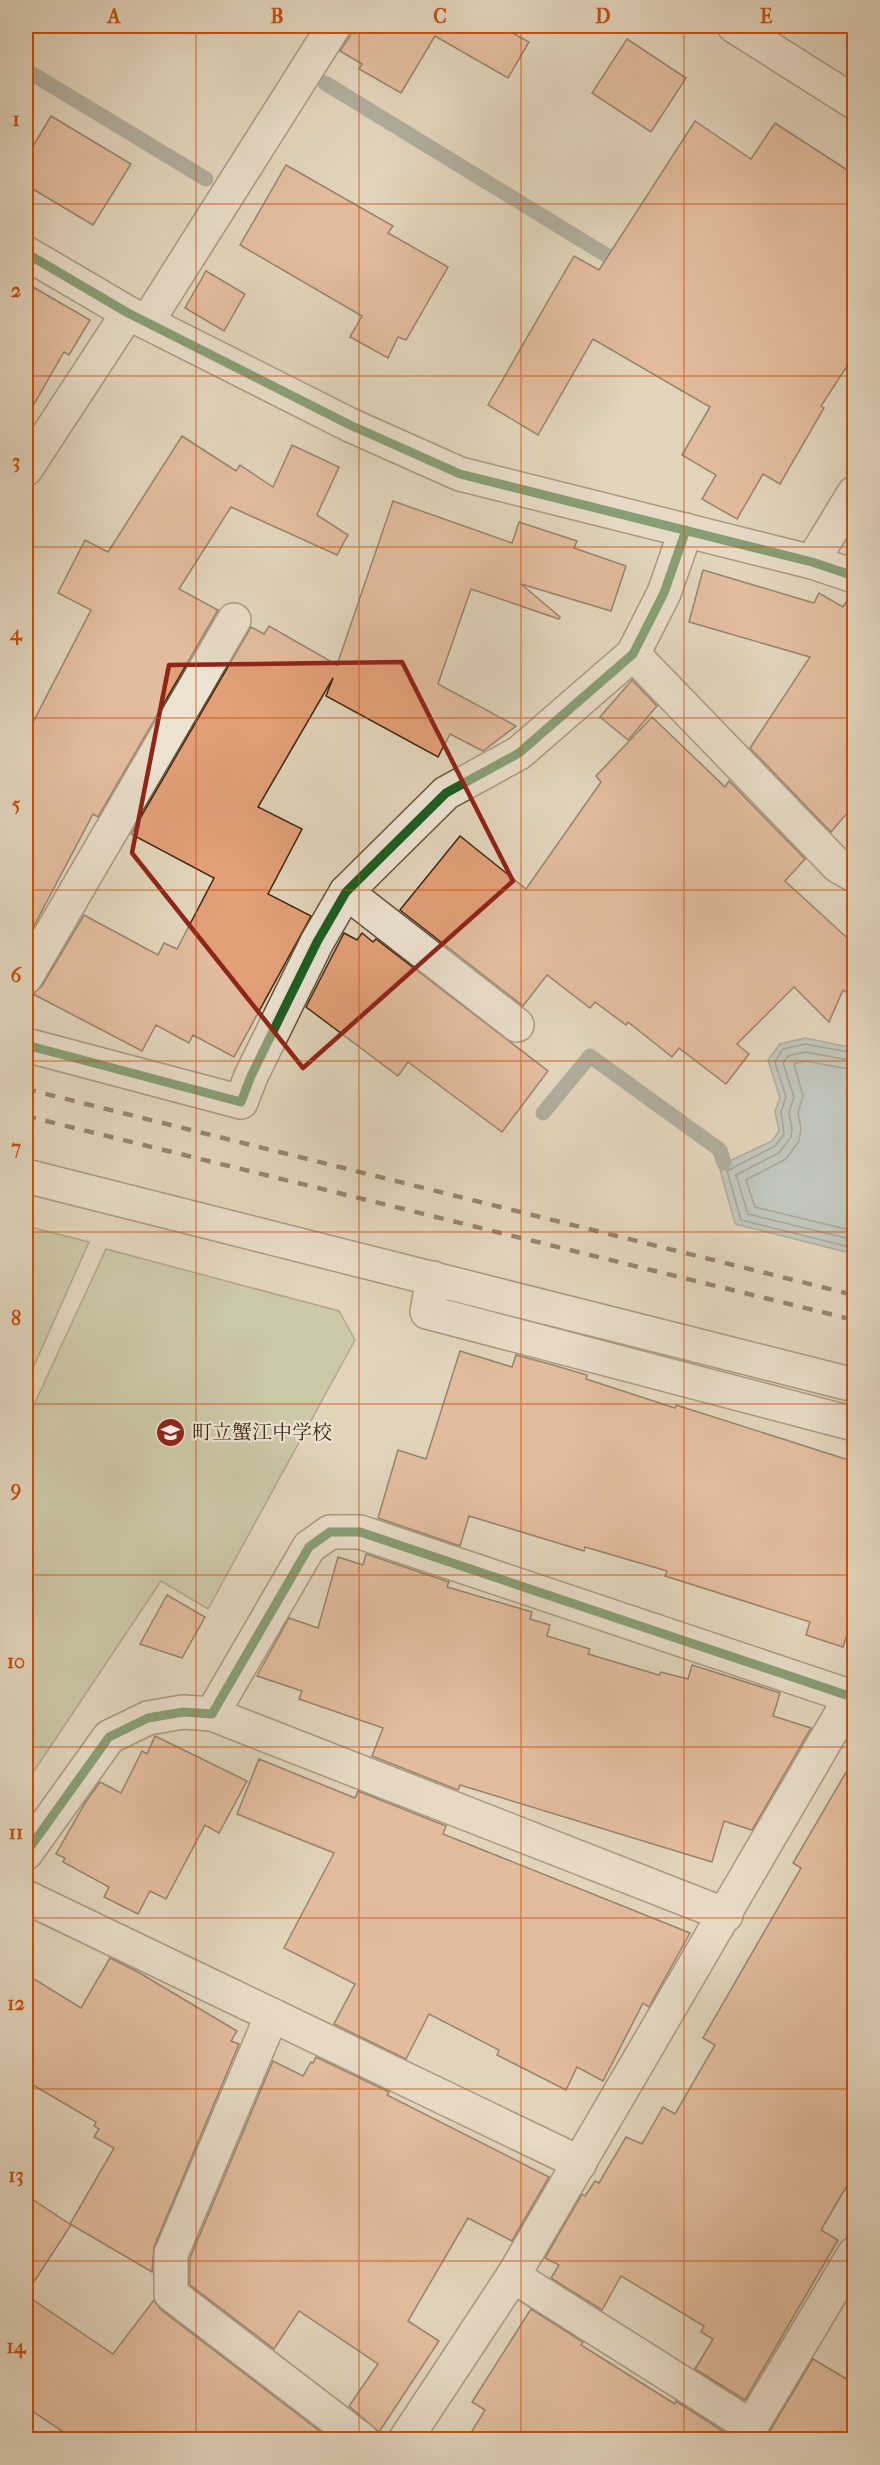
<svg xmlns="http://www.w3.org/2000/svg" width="880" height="2465" font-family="'IM FELL French Canon','Noto Serif JP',serif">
<rect width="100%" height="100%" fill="#e1d4bb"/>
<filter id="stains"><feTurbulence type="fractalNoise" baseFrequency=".00333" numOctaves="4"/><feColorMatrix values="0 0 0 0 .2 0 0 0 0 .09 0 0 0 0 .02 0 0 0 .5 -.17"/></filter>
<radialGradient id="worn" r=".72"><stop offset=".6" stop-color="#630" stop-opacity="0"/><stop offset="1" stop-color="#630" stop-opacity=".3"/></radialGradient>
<g fill="#b3bc90" stroke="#78724f" stroke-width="1.5">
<path d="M26,1226L89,1242L26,1384Z"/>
<path d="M106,1249L339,1311L355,1340L208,1609L161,1581L26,1783V1422Z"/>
</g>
<path fill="#99b5bb" stroke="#747c76" stroke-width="1.5" d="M805,1038L854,1048V1254L735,1224L719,1166L772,1141L779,1131L775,1111L780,1098L768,1060L780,1044Z"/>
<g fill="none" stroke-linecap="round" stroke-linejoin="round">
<g stroke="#6b6e64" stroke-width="1.5">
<path d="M854,1053L805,1044L783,1049L775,1062L786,1097L781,1112L784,1134L775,1146L727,1171L741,1220L854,1248"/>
<path d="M854,1061L805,1052L788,1056L783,1063L794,1097L789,1112L792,1130L791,1137L779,1153L736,1175L748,1214L854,1240"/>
<path d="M854,1070L805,1061L794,1064L803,1096L798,1113L801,1129L799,1141L786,1159L746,1180L755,1207L854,1231"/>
</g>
<g stroke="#747c76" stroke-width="15">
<path d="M26,70L206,179"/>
<path d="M325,83L624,266"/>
<path d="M543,1113L590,1056L720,1150L724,1163"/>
</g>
</g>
<g fill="#e29f78" stroke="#3d270e" stroke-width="1.5">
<path d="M353,26H500L529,42L508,78L435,36L401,93L359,69L362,64L340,51L350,36Z"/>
<path d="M627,39L686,78L651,132L592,93Z"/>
<path d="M51,116L131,164L93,225L26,185V158Z"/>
<path d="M695,121L751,159L775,123L855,175V354L821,406L824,408L780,484L763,474L737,519L702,499L716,475L682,455L710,407L593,339L538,435L488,405L574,256L599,270Z"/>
<path d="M286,165L393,226L388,233L448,267L406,340L398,337L388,358L350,337L362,316L240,245Z"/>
<path d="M206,271L245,294L224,331L185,308Z"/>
<path d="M26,283L90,320L69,355L64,352L26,418Z"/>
<path d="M182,436L236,471L240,465L273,487L292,445L339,467L317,515L348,535L337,555L231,507L179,589L218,610L98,817L93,814L26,941V736L91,610L58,593L85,540L108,552Z"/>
<path d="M393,501L512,543L519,522L577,541L574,548L626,566L611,611L521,584L560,617L559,619L471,589L438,684L516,726L483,751L450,734L438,757L326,696L333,678L258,807L302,829L268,894L311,916L234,1057L193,1035L189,1043L156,1025L142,1051L33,994L42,986L84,915L158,955L164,943L177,949L214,878L131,834L251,627L264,634L269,626L337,665Z"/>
<path d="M703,570L814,603L819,593L843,607L851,594H855V804L831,832L750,748L810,657L689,622Z"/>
<path d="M632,680L657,706L628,740L600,717Z"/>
<path d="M652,717L725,787L729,781L805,859L785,881L855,945V998L843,990L829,1022L794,987L737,1044L749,1054L726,1084L679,1048L672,1057L628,1022L626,1025L595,1002L590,1008L547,975L523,1006L400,910L460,836L526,889L601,782L596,776Z"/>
<path d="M344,933L357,940L362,933L373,942L376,939L548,1071L502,1132L408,1062L398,1076L306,1007Z"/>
<path d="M460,1351L512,1367L516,1355L553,1365L587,1375L586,1379L675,1408L676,1405L855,1462V1610L843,1647L806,1635L810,1622L665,1576L667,1571L585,1547L584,1551L469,1516L460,1546L378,1518L398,1450L426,1459Z"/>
<path d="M366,1554L449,1582L447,1587L532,1612L530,1619L550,1625L547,1636L590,1649L588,1654L659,1675L661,1672L688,1679L692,1665L780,1693L773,1716L811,1728L752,1830L724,1821L712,1862L460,1785L458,1790L372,1756L383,1728L299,1699L302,1691L257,1676L289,1618L318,1628L338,1557L363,1565Z"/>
<path d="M167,1595L205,1617L182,1658L140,1644Z"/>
<path d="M155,1736L247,1781L219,1833L205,1825L166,1899L150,1891L138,1914L104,1897L109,1887L63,1862L65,1858L56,1854L85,1803L100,1782L121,1793L142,1751L147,1754Z"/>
<path d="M855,1757V2172L821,2230L838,2240L745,2400L695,2369L713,2339L701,2332L704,2326L621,2276L602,2310L551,2278L559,2265L545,2258L582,2194L585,2196L595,2181L599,2183L626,2137L642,2144L663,2107L675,2114L715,2045L703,2038L801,1868L793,1863Z"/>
<path d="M259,1759L355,1798L358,1791L446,1826L443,1834L690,1933L649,2007L643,2003L603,2081L577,2067L566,2090L497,2055L499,2050L429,2014L406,2059L334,2024L355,1984L284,1948L334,1853L237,1814Z"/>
<path d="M110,1958L138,1972L237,2031L231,2041L239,2044L154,2247L152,2272L70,2224L114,2148L94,2137L99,2129L94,2126L96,2122L26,2081V1974L81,2008Z"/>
<path d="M316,2057L389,2092L387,2095L549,2177L512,2241L468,2218L408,2321L439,2341L379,2432L349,2406L378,2364L299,2311L274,2349L190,2285V2258L273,2061L303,2076L311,2062L313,2063Z"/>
<path d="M26,2195L71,2225L26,2294Z"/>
<path d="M26,2295L113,2354L154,2300L160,2309L330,2439H74L26,2407Z"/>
<path d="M531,2309L583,2342L581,2345L675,2404L676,2401L726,2433L724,2439H467L485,2410L472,2402Z"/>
<path d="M813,2359L855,2384V2439H765Z"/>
</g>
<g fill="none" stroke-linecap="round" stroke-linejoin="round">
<defs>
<g id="minor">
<path d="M734,26L854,102"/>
<path d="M26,253L128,313L350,425L460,474L812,562L854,576"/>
<path d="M147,322L334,26"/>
<path d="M26,469L128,313"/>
<path d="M812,562L854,493"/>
<path d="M633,654L838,866L854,875"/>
<path d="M346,892L517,1025"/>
<path d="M26,977L234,620"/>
<path d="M26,1045L241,1102L251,1076L317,942L346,892L446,793L519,753L633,654L664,593L686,530"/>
<path d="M26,1176L854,1385"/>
<path d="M433,1278L427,1312L854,1424"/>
<path d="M212,1714L726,1915"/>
<path d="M26,1853L109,1737L148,1718L183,1712L212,1714L309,1547L330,1532H360L852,1697"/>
<path d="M26,1897L580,2163"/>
<path d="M272,2015L171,2254V2294L362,2440"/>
<path d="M513,2276L752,2427"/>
<path d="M405,2440L513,2276L854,1692"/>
<path d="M743,2440L854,2254"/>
</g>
</defs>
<use href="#minor" stroke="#665239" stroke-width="36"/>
<use href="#minor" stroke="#ece3d3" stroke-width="33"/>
<g stroke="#3d270e" stroke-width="4.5" stroke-dasharray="10 10" stroke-linecap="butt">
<path d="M26,1089L854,1295"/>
<path d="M26,1116L854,1320"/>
</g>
<defs>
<g id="cycleway">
<path d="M26,253L128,313L350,425L460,474L812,562L854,576"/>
<path d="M26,1045L241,1102L251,1076L317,942L346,892L446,793L519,753L633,654L664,593L686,530"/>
<path d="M26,1853L109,1737L148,1718L183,1712L212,1714L309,1547L330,1532H360L852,1697"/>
</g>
</defs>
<use href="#cycleway" stroke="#ece3d3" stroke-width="13"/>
<use href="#cycleway" stroke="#1b5e20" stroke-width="9"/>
</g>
<path d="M0 0H880V2465H0ZM402,662L513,881L303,1068L132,853L169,665Z" fill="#e1d4bb" fill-opacity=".55" fill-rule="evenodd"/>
<path fill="none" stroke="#8f2418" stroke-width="4.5" stroke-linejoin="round" d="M402,662L513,881L303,1068L132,853L169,665Z"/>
<path fill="none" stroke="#c64f0c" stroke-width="1.5" stroke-opacity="0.55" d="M196,26V2440M359,26V2440M521,26V2440M684,26V2440M26,204H854M26,376H854M26,547H854M26,718H854M26,890H854M26,1061H854M26,1232H854M26,1404H854M26,1575H854M26,1747H854M26,1918H854M26,2089H854M26,2261H854"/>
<defs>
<symbol id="school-disc" viewBox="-11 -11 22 22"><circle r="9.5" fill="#8f2418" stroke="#ece3d3"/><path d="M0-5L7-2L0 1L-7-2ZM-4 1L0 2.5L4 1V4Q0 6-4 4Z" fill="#fff"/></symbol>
</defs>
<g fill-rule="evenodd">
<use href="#school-disc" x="154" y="1416" width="33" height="33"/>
</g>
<g text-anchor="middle" stroke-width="4.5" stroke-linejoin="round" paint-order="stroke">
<g font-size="20" fill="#3d270e" stroke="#ece3d3" text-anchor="start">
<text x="192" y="1439">町立蟹江中学校</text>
</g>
</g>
<rect width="880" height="2465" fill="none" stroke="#e1d4bb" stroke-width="66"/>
<rect x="33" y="33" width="814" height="2399" fill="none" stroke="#c64f0c" stroke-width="2"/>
<g font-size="20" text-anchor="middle" font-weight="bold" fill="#c64f0c">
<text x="114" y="23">A</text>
<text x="277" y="23">B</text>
<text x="440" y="23">C</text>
<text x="603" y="23">D</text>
<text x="766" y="23">E</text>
<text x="16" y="126">1</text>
<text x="16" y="297">2</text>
<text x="16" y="468">3</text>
<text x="16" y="640">4</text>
<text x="16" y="811">5</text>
<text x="16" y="982">6</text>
<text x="16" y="1154">7</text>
<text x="16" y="1325">8</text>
<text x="16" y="1496">9</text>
<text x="16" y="1668">10</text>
<text x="16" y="1839">11</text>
<text x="16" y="2010">12</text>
<text x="16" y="2182">13</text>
<text x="16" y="2353">14</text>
</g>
<rect width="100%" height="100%" filter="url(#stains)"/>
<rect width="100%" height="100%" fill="url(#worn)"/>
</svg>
